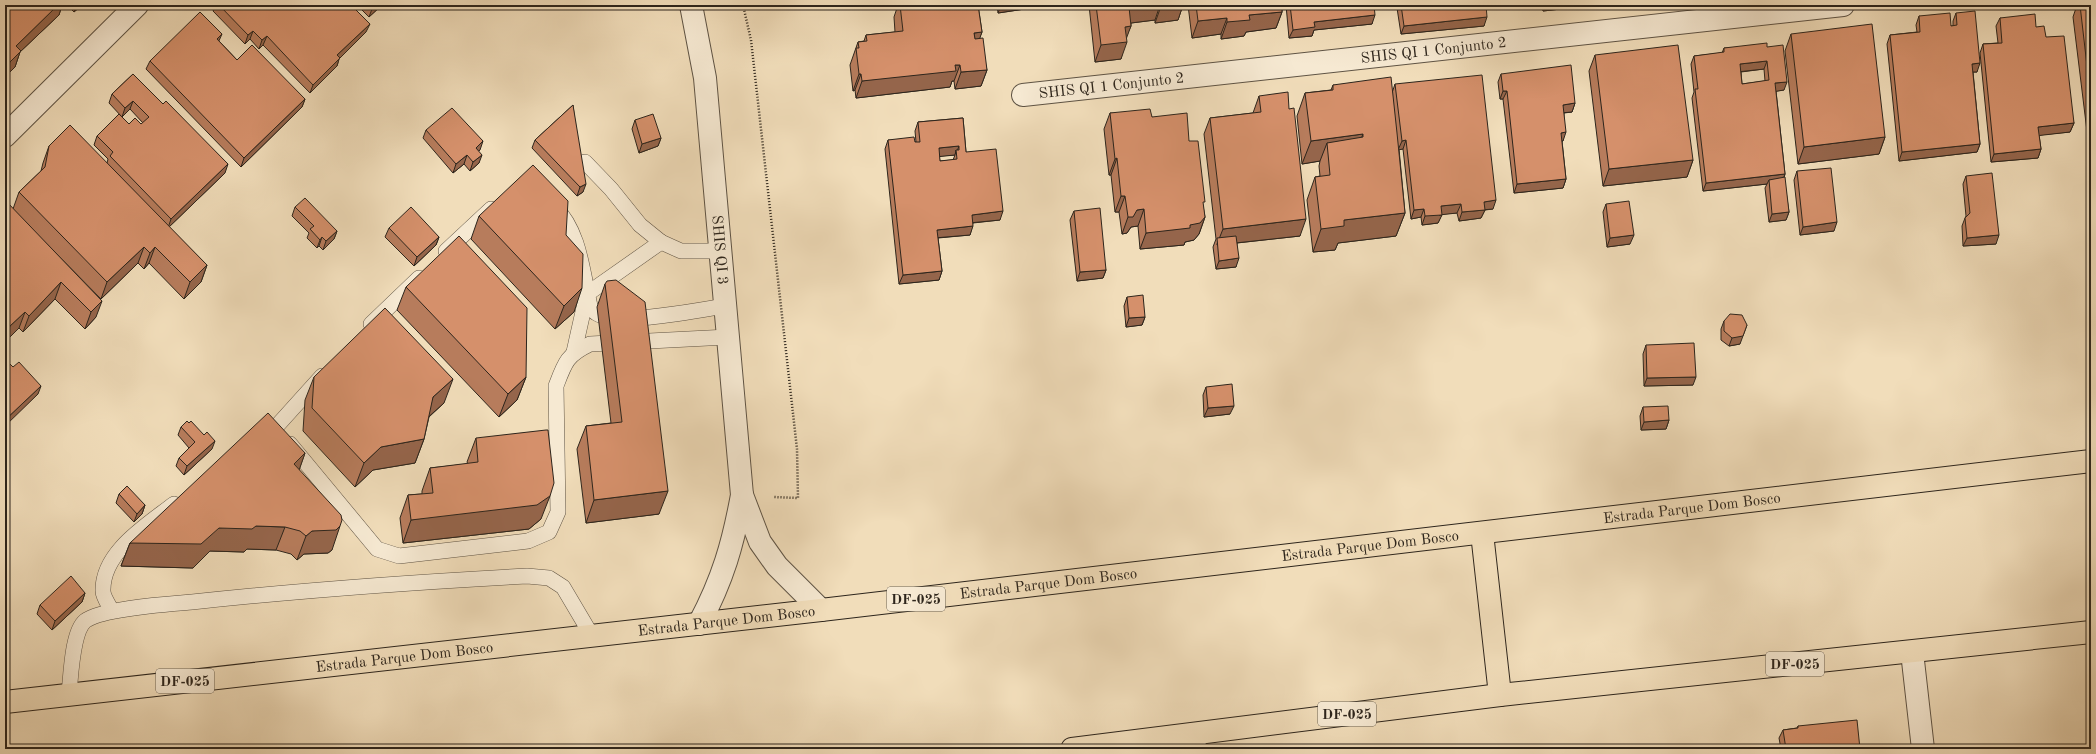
<svg xmlns="http://www.w3.org/2000/svg" width="2096" height="754" font-family="'Old Standard TT',serif">
<rect width="100%" height="100%" fill="#f1ddba"/>
<filter id="stains"><feTurbulence type="fractalNoise" baseFrequency=".005" numOctaves="4"/><feColorMatrix values="0 0 0 0 .2 0 0 0 0 .09 0 0 0 0 .02 0 0 0 .5 -.17"/></filter>
<radialGradient id="worn" r=".72"><stop offset=".6" stop-color="#630" stop-opacity="0"/><stop offset="1" stop-color="#630" stop-opacity=".3"/></radialGradient>
<g fill="none" stroke-linecap="round" stroke-linejoin="round">
<defs>
<g id="service">
<path d="M585,162L611,189L640,225L661,242L681,251H720"/>
<path d="M554,206C580,232 582,270 590,306C591,308 593,311 596,313C616,327 700,310 725,306"/>
<path d="M446,251L491,209"/>
<path d="M371,324L419,278"/>
<path d="M574,352L587,294L661,242"/>
<path d="M263,436L276,427L322,376"/>
<path d="M290,444L377,549L399,556L528,541L549,532L558,512L556,386C565,362 567,355 590,344L728,337"/>
<path d="M112,611C109,605 103,597 103,591C102,552 147,525 174,504"/>
<path d="M69,693C71,676 72,632 85,621C102,608 169,604 192,602C303,590 415,582 527,576L549,578L563,587L592,636"/>
</g>
<g id="minor">
<path id="s1" d="M1023,95L1843,5"/>
<path d="M5,136L137,5"/>
<path d="M1912,652L1923,749"/>
<path d="M1194,734L1195,749"/>
</g>
<g id="tertiary">
<path id="s2" d="M691,5L705,78L742,495C733,544 723,579 699,624"/>
<path d="M742,495L760,542L777,566L821,610"/>
</g>
<g id="primary">
<path d="M1482,533L1500,695"/>
<path id="s3" d="M5,702L821,610L2091,461"/>
<path d="M1072,749L1500,695L2091,632"/>
</g>
</defs>
<use href="#service" stroke="#5e5344" stroke-width="16"/>
<use href="#minor" stroke="#5e5344" stroke-width="24"/>
<use href="#tertiary" stroke="#5e5344" stroke-width="24"/>
<use href="#primary" stroke="#2d251c" stroke-width="24"/>
<path stroke="#2d251c" stroke-width="2.5" stroke-dasharray="1 2" stroke-linecap="butt" d="M743,5L751,40L797,449L798,498L774,497"/>
<use href="#service" stroke="#f6e9d2" stroke-width="15"/>
<use href="#minor" stroke="#f6e9d2" stroke-width="22"/>
<use href="#tertiary" stroke="#f6e9d2" stroke-width="22"/>
<use href="#primary" stroke="#f1ddba" stroke-width="22"/>
</g>
<g fill="#b77c5c" stroke="#2d251c" fill-rule="evenodd">
<path d="M5,5H62L59,15L20,52L15,67L5,77Z"/>
<path d="M67,5H82L74,12Z"/>
<path d="M216,5H295L299,9L366,32L339,59L337,66L310,93L263,45L259,49L250,39L245,44L213,11Z"/>
<path d="M357,5H382L369,17Z"/>
<path d="M898,5H978L982,32L979,39L987,70L981,86L955,89L954,81H952L950,87L856,98L855,90L853,91L850,65L858,42L864,41L866,35L895,32L894,17Z"/>
<path d="M997,5H1039L1038,7L998,13Z"/>
<path d="M1089,5H1183L1178,20L1155,23V20L1131,23V26L1126,37L1121,59L1095,62Z"/>
<path d="M1188,5H1282V12L1276,28L1246,32L1244,36L1221,39V34L1192,38Z"/>
<path d="M1286,5H1374L1372,24L1314,30L1312,36L1289,38Z"/>
<path d="M1394,5H1486L1484,26L1401,34L1397,8H1394Z"/>
<path d="M1509,5H1580L1579,7L1543,11L1542,5L1509,9Z"/>
<path d="M2077,5H2091V195L2088,172L2091,164L2073,17Z"/>
<path d="M1956,13L1977,72H1973L1980,144L1977,152L1899,161L1887,44L1890,35L1917,32L1916,25L1919,16L1951,26H1953V21Z"/>
<path d="M2000,18L2036,27L2046,37L2074,123L2070,132L2039,135L2041,149L2038,158L1991,162L1980,53L1983,44L1998,43L1996,26Z"/>
<path d="M1791,34L1885,137L1879,154L1798,164L1785,51Z"/>
<path d="M219,41L237,60L305,99L302,107L241,167L146,69L150,61Z"/>
<path d="M1767,47L1784,90L1776,91L1785,174L1784,178L1789,212L1786,220L1769,222L1765,188L1767,184L1703,191L1692,98L1694,92L1691,64L1694,56L1722,53L1724,48ZM1764,69L1765,81L1742,84L1741,72Z"/>
<path d="M1595,55L1693,160L1687,177L1603,186L1589,71Z"/>
<path d="M133,74L225,173L169,227L207,265L201,282L184,299L149,263L144,269L138,263L101,299L38,235L96,317L85,329L55,299L23,332L19,328L5,342V200L13,209L19,192L41,171L43,163L49,146L107,163L108,159L94,145L97,136L129,124H141L143,123L130,109L122,117L109,103L112,94Z"/>
<path d="M1501,74L1575,103L1572,112L1564,113L1563,141H1562L1566,179L1563,188L1514,193L1503,99H1500L1498,82Z"/>
<path d="M1395,84L1493,209L1485,210L1481,218L1459,221L1457,213L1442,214L1438,223L1422,225L1421,217L1411,219L1403,149H1399L1405,213L1396,236L1338,243L1335,250L1313,252L1307,200L1315,177L1320,176L1319,166L1320,161L1302,164L1297,116L1305,93L1331,90L1333,85L1392,93Z"/>
<path d="M1259,96L1300,236L1237,243L1236,267L1216,269L1213,247L1216,239L1204,134L1210,118L1253,113Z"/>
<path d="M573,105L583,192L577,196L532,148L535,140Z"/>
<path d="M1110,113L1152,117L1189,141L1203,206L1205,217L1199,234L1194,240L1185,242L1184,245L1140,249L1138,226L1131,227L1127,233L1122,234L1119,212H1115L1111,175H1109L1104,129Z"/>
<path d="M963,118L966,152L1000,220L973,223L970,235L938,238L942,271L939,280L899,284L885,149L888,140L916,142L915,131L918,122ZM955,155L953,160L940,161L939,156Z"/>
<path d="M635,120L661,138L658,146L639,153L632,129Z"/>
<path d="M426,130L480,150L478,151L479,163L470,171L464,164L453,173L423,138Z"/>
<path d="M1797,171L1834,231L1800,235L1794,180Z"/>
<path d="M1966,176L1996,244L1963,246L1962,226L1965,218L1966,216L1963,184Z"/>
<path d="M1606,204L1630,244L1607,247L1603,212Z"/>
<path d="M295,207L337,231L334,239L323,250L319,246L317,248L307,238L309,233L292,216Z"/>
<path d="M1074,211L1106,270L1103,278L1077,281L1070,220Z"/>
<path d="M479,216L566,235L574,312L555,329L471,239Z"/>
<path d="M389,228L439,237L436,245L414,266L385,237Z"/>
<path d="M605,284L659,514L586,523L577,449L586,426L611,423L597,307Z"/>
<path d="M406,287L526,377L517,400L499,417L397,310Z"/>
<path d="M1127,297L1145,317L1142,325L1126,327L1124,306Z"/>
<path d="M1724,321L1740,344L1729,346L1721,340V329Z"/>
<path d="M1646,345L1693,385L1644,386L1643,354Z"/>
<path d="M314,377L444,403L429,417L424,439L415,463L373,470L355,487L303,431L305,400Z"/>
<path d="M1206,387L1230,414L1204,417L1203,395Z"/>
<path d="M1643,407L1669,420L1666,429L1641,430L1640,416Z"/>
<path d="M181,427L212,449L184,475L176,466L179,458L189,448L178,435Z"/>
<path d="M476,438L541,519L529,529L403,543L400,518L408,495L422,494V491L430,468L468,464L467,462Z"/>
<path d="M305,453L299,470L332,550L328,553L304,554L297,560L291,554L276,550L247,549L244,552L210,551L193,568L121,566L130,543Z"/>
<path d="M119,494L145,505L142,514L134,522L116,503Z"/>
<path d="M85,593L82,602L52,630L37,614L40,605Z"/>
<path d="M1798,726L1860,749H1781L1779,738L1783,730L1797,728Z"/>
</g>
<g fill="#95654b" stroke="#2d251c">
<path d="M58,5H62L59,15L20,52L15,67L5,77V75L16,46Z"/>
<path d="M77,5H82L74,12Z"/>
<path d="M376,5H382L369,17L372,9Z"/>
<path d="M1001,5H1039L1038,7L998,13Z"/>
<path d="M1147,5H1160L1155,20L1123,24L1129,7Z"/>
<path d="M1169,5H1183L1178,20L1155,23L1161,6Z"/>
<path d="M1395,5H1398L1397,8H1394Z"/>
<path d="M1511,5H1542L1509,9Z"/>
<path d="M1545,5H1580L1579,7L1543,11Z"/>
<path d="M1282,12L1276,28L1246,32L1244,36L1221,39L1227,22L1249,15Z"/>
<path d="M1375,15L1372,24L1314,30L1312,36L1289,38L1293,30L1314,22Z"/>
<path d="M1487,17L1484,26L1401,34L1404,26Z"/>
<path d="M1227,18L1221,34L1192,38L1198,21Z"/>
<path d="M370,24L366,32L339,59L337,66L310,93L313,85L337,55Z"/>
<path d="M1131,26L1125,42H1127L1121,59L1095,62L1101,45L1125,27Z"/>
<path d="M253,31L250,39L245,44L248,35Z"/>
<path d="M982,32L976,49L974,33Z"/>
<path d="M222,34L218,43L217,39Z"/>
<path d="M267,36L263,45L259,49L262,40Z"/>
<path d="M1767,61L1764,69L1737,72L1740,64Z"/>
<path d="M1980,63L1977,72H1969L1972,64Z"/>
<path d="M955,65H960L954,81H952L950,87L856,98L862,81Z"/>
<path d="M987,70L981,86L955,89L961,72Z"/>
<path d="M859,74H861L855,90L853,91Z"/>
<path d="M1787,82L1784,90L1772,92L1775,83Z"/>
<path d="M1503,91H1507L1503,99H1500Z"/>
<path d="M305,99L302,107L241,167L244,158Z"/>
<path d="M133,101L130,109L122,117L125,108Z"/>
<path d="M1575,103L1572,112L1560,113L1563,105Z"/>
<path d="M2074,123L2070,132L2035,136L2038,127Z"/>
<path d="M1566,132L1563,141H1558L1561,133Z"/>
<path d="M1363,134L1354,157L1327,143L1320,161L1302,164L1311,141Z"/>
<path d="M1885,137L1879,154L1798,164L1804,147Z"/>
<path d="M661,138L658,146L639,153L642,144Z"/>
<path d="M1406,140L1403,149L1398,150L1402,141Z"/>
<path d="M483,141L480,150L473,156L476,148Z"/>
<path d="M1980,144L1977,152L1899,161L1902,152Z"/>
<path d="M959,146L956,154V150L955,155L935,157L939,148Z"/>
<path d="M2041,149L2038,158L1991,162L1994,154Z"/>
<path d="M467,155L464,164L453,173L456,164Z"/>
<path d="M482,155L479,163L470,171L473,162Z"/>
<path d="M1117,158L1111,175H1109L1115,159Z"/>
<path d="M1693,160L1687,177L1603,186L1609,169Z"/>
<path d="M228,164L225,173L168,228L171,219Z"/>
<path d="M1785,174L1782,182L1769,180L1767,184L1703,191L1706,183Z"/>
<path d="M1566,179L1563,188L1514,193L1517,184Z"/>
<path d="M586,184L583,192L577,196L580,187Z"/>
<path d="M1121,196H1125L1119,212H1115Z"/>
<path d="M1496,200L1493,209L1481,210L1484,202Z"/>
<path d="M1461,204L1457,213L1439,215H1442L1438,223L1422,225L1425,216L1441,206Z"/>
<path d="M1144,209L1138,226L1131,227L1127,233L1122,234L1128,217L1137,210Z"/>
<path d="M1424,209L1421,217L1411,219L1414,210Z"/>
<path d="M1485,210L1481,218L1459,221L1462,212Z"/>
<path d="M1003,211L1000,220L969,223L972,215Z"/>
<path d="M1789,212L1786,220L1769,222L1772,214Z"/>
<path d="M1405,213L1396,236L1338,243L1335,250L1313,252L1321,229L1344,220Z"/>
<path d="M1205,217L1199,234L1194,240L1185,242L1184,245L1140,249L1146,233L1190,225Z"/>
<path d="M1306,219L1300,236L1217,245V244L1223,229Z"/>
<path d="M1837,222L1834,231L1800,235L1803,227Z"/>
<path d="M973,226L970,235L934,238L937,230Z"/>
<path d="M337,231L334,239L323,250L326,241Z"/>
<path d="M1634,235L1630,244L1607,247L1610,238Z"/>
<path d="M1999,235L1996,244L1963,246L1967,238Z"/>
<path d="M322,237L319,246L317,248L320,240Z"/>
<path d="M439,237L436,245L414,266L417,257Z"/>
<path d="M144,247L138,263L101,299L107,282Z"/>
<path d="M155,247L149,263L144,269L150,253Z"/>
<path d="M1239,258L1236,267L1216,269L1219,261Z"/>
<path d="M207,265L201,282L184,299L190,282Z"/>
<path d="M1106,270L1103,278L1077,281L1080,272Z"/>
<path d="M942,271L939,280L899,284L903,275Z"/>
<path d="M61,282L55,299L23,332L29,316Z"/>
<path d="M582,288L574,312L555,329L564,306Z"/>
<path d="M102,301L96,317L85,329L91,312Z"/>
<path d="M25,312L19,328L5,342L10,326Z"/>
<path d="M1145,317L1142,325L1126,327L1129,318Z"/>
<path d="M1747,325L1740,344L1729,346L1732,338Z"/>
<path d="M526,377L517,400L499,417L508,394Z"/>
<path d="M1696,377L1693,385L1644,386L1647,378Z"/>
<path d="M453,379L444,403L425,420L433,397Z"/>
<path d="M41,386L38,394L5,426V420Z"/>
<path d="M1234,406L1230,414L1204,417L1208,408Z"/>
<path d="M1669,420L1666,429L1641,430L1644,422Z"/>
<path d="M424,439L415,463L373,470L355,487L364,463L381,447Z"/>
<path d="M215,441L212,449L184,475L187,466Z"/>
<path d="M305,453L297,476L294,464Z"/>
<path d="M668,491L659,514L586,523L594,500Z"/>
<path d="M550,496L541,519L529,529L403,543L411,520Z"/>
<path d="M145,505L142,514L134,522L137,514Z"/>
<path d="M256,526L285,527L276,550L247,549L244,552L210,551L193,568L121,566L130,543L219,528Z"/>
<path d="M340,526L332,550L328,553L304,554L297,560L306,536L312,531Z"/>
<path d="M85,593L82,602L52,630L55,621Z"/>
</g>
<g fill="#d5906b" stroke="#2d251c" fill-rule="evenodd">
<path d="M5,5H58L16,46L21,51L10,62L5,57Z"/>
<path d="M219,5H295L299,9L303,5H351L370,24L337,55L340,58L313,85L267,36L262,40L253,31L248,35Z"/>
<path d="M368,5H376L372,9Z"/>
<path d="M900,5H978L982,32L974,33L975,39L983,38L987,70L961,72L960,65H955L956,71L862,81L861,74H859L856,48H859L858,42L867,41L866,35L903,31Z"/>
<path d="M1096,5H1147L1129,7L1131,26L1125,27L1127,42L1101,45Z"/>
<path d="M1196,5H1282V12L1249,15L1250,20L1227,22V18L1198,21Z"/>
<path d="M1290,5H1374L1375,15L1314,22L1315,27L1293,30Z"/>
<path d="M1401,5H1486L1487,17L1404,26Z"/>
<path d="M2080,5H2091V101Z"/>
<path d="M1975,11L1980,63L1972,64L1980,144L1902,152L1890,35L1920,32L1919,16L1950,13L1951,26L1957,25L1956,13Z"/>
<path d="M200,12L222,34L217,39L237,60L252,45L305,99L244,158L150,61Z"/>
<path d="M2035,14L2036,27L2044,26L2046,37L2064,36L2074,123L2038,127L2041,149L1994,154L1983,44L2002,43L2000,18Z"/>
<path d="M1872,24L1885,137L1804,147L1791,34Z"/>
<path d="M1767,43V47L1783,45L1787,82L1775,83L1785,174L1706,183L1695,89H1698L1694,56L1724,52V48ZM1767,61L1769,80L1742,84L1740,64Z"/>
<path d="M1678,45L1693,160L1609,169L1595,55Z"/>
<path d="M1571,65L1575,103L1563,105L1566,132L1561,133L1566,179L1517,184L1507,91H1503L1501,74Z"/>
<path d="M133,74L163,104L166,101L228,164L171,219L110,156L113,152L97,136L119,114L129,124L135,118L141,124L149,117L133,101L125,108L112,94Z"/>
<path d="M1482,75L1496,200L1484,202L1485,210L1462,212L1461,204L1441,206L1442,215L1425,216L1424,209L1414,210L1406,140L1402,141L1395,84Z"/>
<path d="M1391,77L1397,133L1405,213L1344,220V226L1321,229L1315,177L1330,175L1327,143L1363,137V134L1311,141L1305,93L1333,90V85Z"/>
<path d="M1288,92L1289,109L1294,108L1306,219L1223,229L1210,118L1261,112L1259,96Z"/>
<path d="M573,105L586,184L580,187L535,140Z"/>
<path d="M452,108L483,141L476,148L482,155L473,162L467,155L456,164L426,130Z"/>
<path d="M1150,109L1152,117L1187,113L1189,141H1198L1205,202H1203L1205,217L1200,223L1190,225V228L1146,233L1144,209L1137,210L1133,217H1128L1125,196H1121L1117,158L1115,159L1110,113Z"/>
<path d="M653,114L661,138L642,144L635,120Z"/>
<path d="M963,118L966,152L996,149L1003,211L972,215L973,226L937,230L942,271L903,275L888,140L914,137L915,142H920L918,122ZM959,146V150H956L957,159L940,161L939,148Z"/>
<path d="M70,125L207,265L190,282L155,247L150,253L144,247L107,282L19,192L45,167L49,146Z"/>
<path d="M533,165L568,201L566,235L583,254L582,288L564,306L479,216Z"/>
<path d="M1831,168L1837,222L1803,227L1797,171Z"/>
<path d="M1992,173L1999,235L1967,238L1965,218L1970,213L1966,176Z"/>
<path d="M1785,177L1789,212L1772,214L1769,180Z"/>
<path d="M305,198L337,231L326,241L322,237L320,240L310,229L314,226L295,207Z"/>
<path d="M5,200L102,301L91,312L61,282L29,316L25,312L10,326L5,320Z"/>
<path d="M1629,201L1634,235L1610,238L1606,204Z"/>
<path d="M411,207L439,237L417,257L389,228Z"/>
<path d="M1100,208L1106,270L1080,272L1074,211Z"/>
<path d="M459,236L527,308L526,377L508,394L406,287Z"/>
<path d="M1236,236L1239,258L1219,261L1217,238Z"/>
<path d="M616,280L645,302L668,491L594,500L586,426L622,422L605,284L607,281Z"/>
<path d="M1143,295L1145,317L1129,318L1127,297Z"/>
<path d="M385,308L453,379L433,397L424,439L381,447L364,463L312,408L314,377Z"/>
<path d="M1730,314L1742,315L1747,325L1743,336L1732,338L1724,331V321Z"/>
<path d="M1694,343L1696,377L1647,378L1646,345Z"/>
<path d="M5,359L13,367L19,362L41,386L5,420Z"/>
<path d="M1232,384L1234,406L1208,408L1206,387Z"/>
<path d="M1668,406L1669,420L1644,422L1643,407Z"/>
<path d="M268,413L305,453L294,464L341,515L342,520L340,526L336,530L312,531L306,536L300,531L285,527L256,526L252,529L219,528L201,544L130,543Z"/>
<path d="M187,421L189,423L191,421L204,435L207,432L215,441L187,466L179,458L195,442L181,427Z"/>
<path d="M546,430H548L554,483L550,496L537,505L411,520L408,495L433,493L430,468L478,462L476,438Z"/>
<path d="M127,486L145,505L137,514L119,494Z"/>
<path d="M71,576L85,593L55,621L40,605Z"/>
<path d="M1857,720L1860,749H1786L1783,730L1798,728V726Z"/>
</g>
<g text-anchor="middle" stroke-width="3.5" stroke-linejoin="round" paint-order="stroke">
<g fill="#f6e9d2" stroke="#696053" stroke-width="1">
<rect x="887" y="587" width="58" height="24" rx="3"/>
<rect x="1766" y="652" width="58" height="24" rx="3"/>
<rect x="156" y="669" width="58" height="24" rx="3"/>
<rect x="1318" y="702" width="58" height="24" rx="3"/>
</g>
<g font-size="14" font-weight="bold" fill="#2d251c">
<text x="916" y="604">DF-025</text>
<text x="1795" y="669">DF-025</text>
<text x="185" y="686">DF-025</text>
<text x="1347" y="719">DF-025</text>
</g>
<g font-size="15" fill="#2d251c" stroke="#f6e9d2">
<text dy="5" stroke="none"><textPath href="#s1" startOffset="413">SHIS QI 1 Conjunto 2</textPath></text>
<text dy="5" stroke="none"><textPath href="#s1" startOffset="89">SHIS QI 1 Conjunto 2</textPath></text>
<text dy="5" stroke="none"><textPath href="#s2" startOffset="247">SHIS QI 3</textPath></text>
<text dy="5" stroke="none"><textPath href="#s3" startOffset="1698">Estrada Parque Dom Bosco</textPath></text>
<text dy="5" stroke="none"><textPath href="#s3" startOffset="1374">Estrada Parque Dom Bosco</textPath></text>
<text dy="5" stroke="none"><textPath href="#s3" startOffset="1050">Estrada Parque Dom Bosco</textPath></text>
<text dy="5" stroke="none"><textPath href="#s3" startOffset="726">Estrada Parque Dom Bosco</textPath></text>
<text dy="5" stroke="none"><textPath href="#s3" startOffset="402">Estrada Parque Dom Bosco</textPath></text>
</g>
</g>
<rect width="2096" height="754" fill="none" stroke="#f1ddba" stroke-width="20"/>
<rect x="6" y="6" width="2084" height="742" fill="none" stroke="#2d251c" stroke-width="2"/>
<rect x="10" y="10" width="2076" height="734" fill="none" stroke="#2d251c"/>
<rect width="100%" height="100%" filter="url(#stains)"/>
<rect width="100%" height="100%" fill="url(#worn)"/>
</svg>
